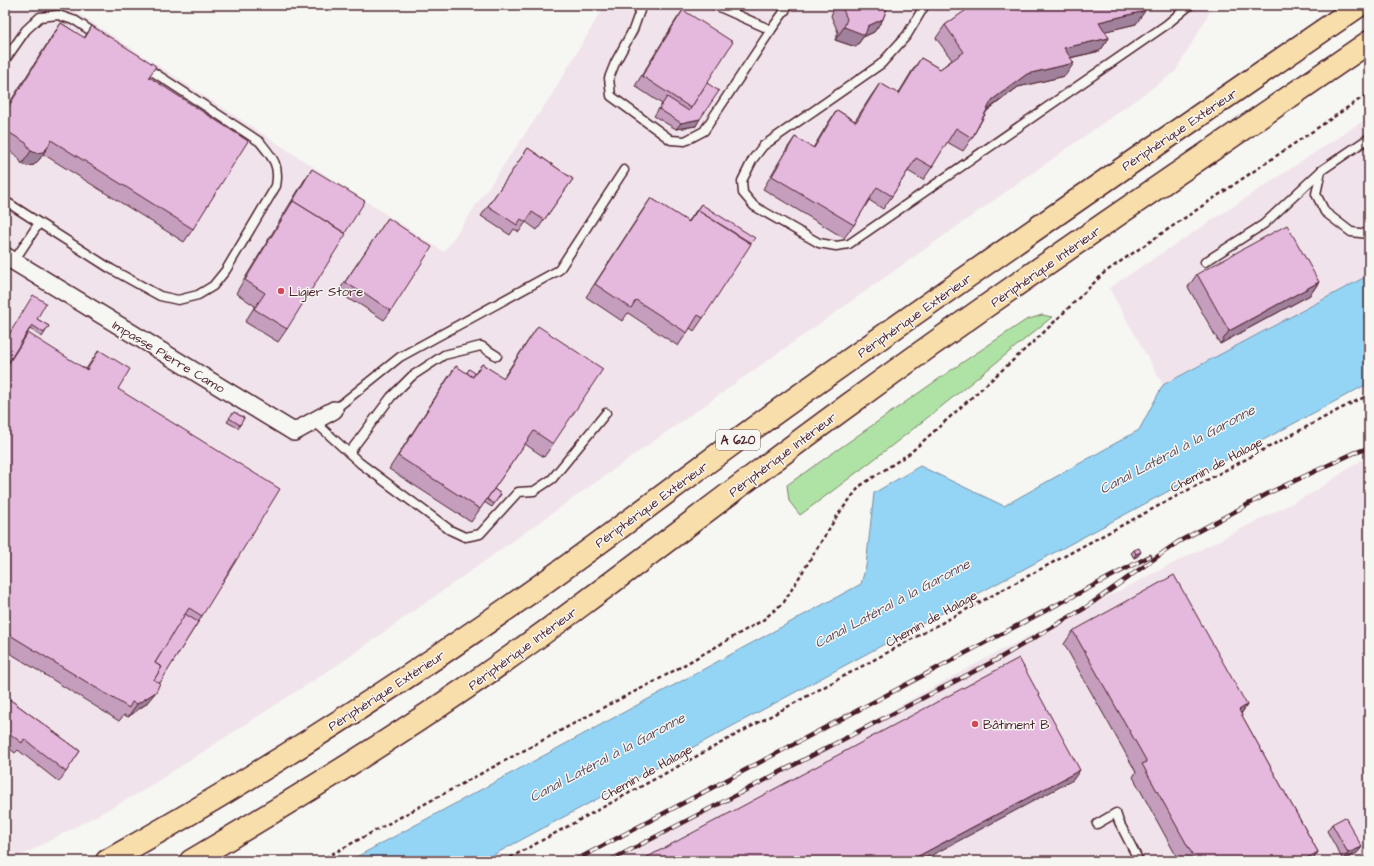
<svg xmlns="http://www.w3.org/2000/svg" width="1374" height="866" font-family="'Architects Daughter',sans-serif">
<rect width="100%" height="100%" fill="#f6f6f2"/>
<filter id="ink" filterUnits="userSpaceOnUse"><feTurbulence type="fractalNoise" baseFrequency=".025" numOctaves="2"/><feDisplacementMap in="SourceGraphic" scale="8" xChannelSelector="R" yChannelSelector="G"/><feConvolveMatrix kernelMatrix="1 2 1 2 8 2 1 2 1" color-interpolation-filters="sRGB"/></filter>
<g filter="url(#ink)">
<g fill="#f1e3ec">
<path d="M5,5H65L444,252L551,96L605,5H1214L1175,72L342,662L139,793L11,861H5Z"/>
<path d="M1369,117V275L1163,385L1109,288Z"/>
<path d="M1369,455V861H617L992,655L1314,492Z"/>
</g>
<path fill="#afe3a5" stroke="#7c8168" d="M1042,315L1052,317C969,385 886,452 800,515L789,501L787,485L960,364L1026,320Z"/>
<path fill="#94d5f5" stroke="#768ca4" d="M1369,275V383L482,861H349L861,584L866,566L874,493L920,466L1004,506L1139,430L1163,385Z"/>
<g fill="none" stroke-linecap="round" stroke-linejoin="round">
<defs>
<g id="lane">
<path d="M642,5L633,30L615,63L609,78L611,96L671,140L685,141L704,131L771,30L789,5"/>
<path d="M715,5L771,30"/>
<path d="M925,5L907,35L881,64L763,146L753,159L742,181L743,193L754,206L819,243L836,246L849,244L1166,25L1190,5"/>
<path d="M5,60L26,30L40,17L58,15L76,21L97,35"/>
<path d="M1321,171L1316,194L1325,212L1351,232L1369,234"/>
<path d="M5,201L111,269L160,296L178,300L198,295L213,286L226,270L276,186C280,165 273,158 260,142L144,66"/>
<path d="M14,261L39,223"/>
<path d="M1205,262L1264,224L1322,170L1369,138"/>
<path d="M334,410L400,357L559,270L624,170"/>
<path d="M314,421L360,463L450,530L465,537L480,534L518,492L534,491L552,479L606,413"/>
<path d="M349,453L391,397L412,376L444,355L481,346L497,356"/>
<path d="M1097,824L1116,813L1119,822L1139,861"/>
</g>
<path id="street" d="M5,256L294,432L334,410"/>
<g id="highway">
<path d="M107,861C256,778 399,685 538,587C617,531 693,472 772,415C966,276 1163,140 1360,5"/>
<path d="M191,861C284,806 377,749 466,688C598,597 724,495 854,401C1023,277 1197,161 1369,42"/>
</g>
</defs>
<use href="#lane" stroke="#4a1f2b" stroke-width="11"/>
<use href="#street" stroke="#4a1f2b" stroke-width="20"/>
<use href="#highway" stroke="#4a1f2b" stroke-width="25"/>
<g stroke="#4a1f2b" stroke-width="2.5" stroke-dasharray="4 3" stroke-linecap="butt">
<path d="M319,861L610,704L654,682L763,620L784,602L837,516L860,486L910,453L1041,335L1105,272L1369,93"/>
<path d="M504,861L1085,545L1342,408L1369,395"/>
</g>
<use href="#lane" stroke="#f6f6f2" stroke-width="8"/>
<use href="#street" stroke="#f6f6f2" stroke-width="17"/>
<use href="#highway" stroke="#f8deab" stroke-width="22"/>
<defs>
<g id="rail">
<path d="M574,861L1024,622L1150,556"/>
<path d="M609,861L998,659L1085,608L1178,542L1271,492L1354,453L1369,448"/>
</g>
</defs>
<use href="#rail" stroke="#4a1f2b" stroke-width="4.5"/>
<use href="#rail" stroke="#f6f6f2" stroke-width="3" stroke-dasharray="9" stroke-linecap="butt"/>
</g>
<g fill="#c59ebe" stroke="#4a1f2b">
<path d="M835,5H888L883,19L874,32L863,37L856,47L835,40L838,32L831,16Z"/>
<path d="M963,5H1141L1136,24L1105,31L1109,38L1100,51L1070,58L1065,76L1018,87L987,111L972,138L963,151L947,142L932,167L923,180L908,171L892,196L883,209L869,200L854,225L844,238L763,189L786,150L795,137L813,148L828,123L837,110L855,121L871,96L880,83L898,94L912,71L921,58L940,69L952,60L936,38L945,25L967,10Z"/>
<path d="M683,10L707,83L696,126L676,129L654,116L662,104L635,86L676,20Z"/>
<path d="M61,23L84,38L92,26L149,77L193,229L184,242L43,154L39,160L34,165L27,166L22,164L17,156L5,148V110L52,36Z"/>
<path d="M528,148L573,179L537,230L526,222L519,232L514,229L510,235L481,216Z"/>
<path d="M312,169L287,329L278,342L245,322L255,306L236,293L305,179Z"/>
<path d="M651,198L688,222L701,204L703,318L694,331L690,328L678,346L628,313L622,321L586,297L642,211Z"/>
<path d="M388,218L391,311L384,320L356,302L355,303L338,292Z"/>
<path d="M1197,274L1319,282L1310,295L1220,344L1188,287Z"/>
<path d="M37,319L49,326L42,337L30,329L23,340L86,369L99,350L118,389L202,616L146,704L128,717L124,715L119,721L5,650V340Z"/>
<path d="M538,326L553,444L544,457L525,444L471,522L389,469L447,379L456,366L466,373H475L482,364L503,378Z"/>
<path d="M234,412L244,418L238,428L227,422Z"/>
<path d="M494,489L501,494L492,507L484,502Z"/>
<path d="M1134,550L1138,556L1134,558L1131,553Z"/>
<path d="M1073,631L1247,705L1241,714L1318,852L1312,861H1179L1133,777L1136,772L1064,644Z"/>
<path d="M5,696L80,751L59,782L18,750L15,753L5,745Z"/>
<path d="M1332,824L1362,847L1357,853L1343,860L1327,831Z"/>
</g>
<g fill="#a0819b" stroke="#4a1f2b">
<path d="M1145,11L1136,24L1090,35L1099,22Z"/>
<path d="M883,19L874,32L863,37L856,47L835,40L844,27L868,26Z"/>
<path d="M1109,38L1100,51L1055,61L1064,48Z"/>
<path d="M1074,63L1065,76L1018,87L983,113L992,100L1027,74Z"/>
<path d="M700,119L696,126L676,129L681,123Z"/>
<path d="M48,147L39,160L34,165L27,166L22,164L31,151Z"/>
<path d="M1319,282L1310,295L1220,344L1229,331Z"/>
<path d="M1141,552L1138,556L1134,558L1136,554Z"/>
<path d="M156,692L146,704L128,717L137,704Z"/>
<path d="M1247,705L1238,718L1239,710Z"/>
<path d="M1080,770L1073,780L921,861H909Z"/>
<path d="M1362,847L1357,853L1343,860L1348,853Z"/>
<path d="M1318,852L1312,861H1302Z"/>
</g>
<g fill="#e5b8dd" stroke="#4a1f2b">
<path d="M841,5H888L883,19L868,26L865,35L844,27L847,19Z"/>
<path d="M973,5H1141L1145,11L1099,22L1109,38L1064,48L1074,63L1027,74L992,100L972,138L956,128L932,167L916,158L892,196L877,187L854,225L772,176L795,137L814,148L837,110L856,122L880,83L899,94L921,58L940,69L964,52L945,25Z"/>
<path d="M683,10L733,42L691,108L642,76Z"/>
<path d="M61,23L85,38L92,26L156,66L149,77L248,141L193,229L51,140L48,147L43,152L36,153L31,151L26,143L5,130V112Z"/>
<path d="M707,83L719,91L700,119L681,123L659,109L667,97L689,111Z"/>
<path d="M528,148L573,179L544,220L532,212L526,222L521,219L517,225L488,206Z"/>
<path d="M312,169L365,201L345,233L293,201L291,204Z"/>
<path d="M651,198L689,222L697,210L751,244L703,318L698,315L687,333L636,300L631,308L595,284Z"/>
<path d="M293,201L346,234L287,329L254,309L265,293L245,280Z"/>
<path d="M701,204L755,238L751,243L697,210L693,216Z"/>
<path d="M388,218L432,247L391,311L363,292L362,293L345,282Z"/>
<path d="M1287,225L1319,282L1229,331L1197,274Z"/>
<path d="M33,295L46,303L37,319L49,326L44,333L32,325L5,368V341Z"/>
<path d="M538,326L603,369L553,444L534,431L480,509L398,456L456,366L473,377L482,364L504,378Z"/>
<path d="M28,333L87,370L99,350L130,369L118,389L280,489L202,616L189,608L155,663L162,667L154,680L160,683L156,692L137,704L132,702L129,708L5,632V369Z"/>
<path d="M469,369L475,373L473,377L467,373Z"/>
<path d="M234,412L244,418L240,425L229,418Z"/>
<path d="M494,489L501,494L494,504L487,499Z"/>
<path d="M1139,548L1141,552L1136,554L1134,550Z"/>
<path d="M1174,575L1247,705L1239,710L1318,852L1302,861H1196L1142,764L1147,762L1073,631Z"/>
<path d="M185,614L198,622L160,683L154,680L162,667L155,663Z"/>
<path d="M1019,658L1080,770L909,861H640Z"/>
<path d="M5,696L80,751L66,772L24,739L22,743L5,730Z"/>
<path d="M1345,817L1362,847L1348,853L1332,824Z"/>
</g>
</g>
<g fill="#d1495b" stroke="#f6f6f2" stroke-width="1.5">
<circle cx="281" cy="291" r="4"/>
<circle cx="975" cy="724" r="4"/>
</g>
<g text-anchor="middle" stroke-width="3" stroke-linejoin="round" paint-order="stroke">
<rect fill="#f6f6f2" stroke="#7e6067" stroke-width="1" x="716" y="430" width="44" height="20" rx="3"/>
<g font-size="12" font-weight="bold" fill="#4a1f2b">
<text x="738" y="444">A 620</text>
</g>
<g font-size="13" fill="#4a1f2b" stroke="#f6f6f2">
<text transform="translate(1179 129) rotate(-34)" y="5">Périphérique Extérieur</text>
<text transform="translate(1045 266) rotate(-35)" y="5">Périphérique Intérieur</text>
<text transform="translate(914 315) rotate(-35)" y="5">Périphérique Extérieur</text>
<text transform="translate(169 356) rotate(31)" y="5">Impasse Pierre Camo</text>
<text transform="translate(782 454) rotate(-37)" y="5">Périphérique Intérieur</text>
<text transform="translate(1216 464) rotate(-28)" y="5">Chemin de Halage</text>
<text transform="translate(651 504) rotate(-36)" y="5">Périphérique Extérieur</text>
<text transform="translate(931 618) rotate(-29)" y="5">Chemin de Halage</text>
<text transform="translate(522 648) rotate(-36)" y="5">Périphérique Intérieur</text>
<text transform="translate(386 690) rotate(-33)" y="5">Périphérique Extérieur</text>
<text transform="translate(646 772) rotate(-29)" y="5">Chemin de Halage</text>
</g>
<g font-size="13" fill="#4a1f2b" stroke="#f6f6f2" text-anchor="start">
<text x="289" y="296">Ligier Store</text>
<text x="983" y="729">Bâtiment B</text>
</g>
<g font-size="14" font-style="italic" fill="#5c4c5e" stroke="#f6f6f2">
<text transform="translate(1177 449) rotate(-28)" y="5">Canal Latéral à la Garonne</text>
<text transform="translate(892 603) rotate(-28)" y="5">Canal Latéral à la Garonne</text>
<text transform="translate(607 757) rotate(-28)" y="5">Canal Latéral à la Garonne</text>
</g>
</g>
<rect width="1374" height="866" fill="none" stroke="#f6f6f2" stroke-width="20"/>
<rect x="10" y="10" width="1354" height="846" fill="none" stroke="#4a1f2b" stroke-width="1.5" filter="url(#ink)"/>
</svg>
